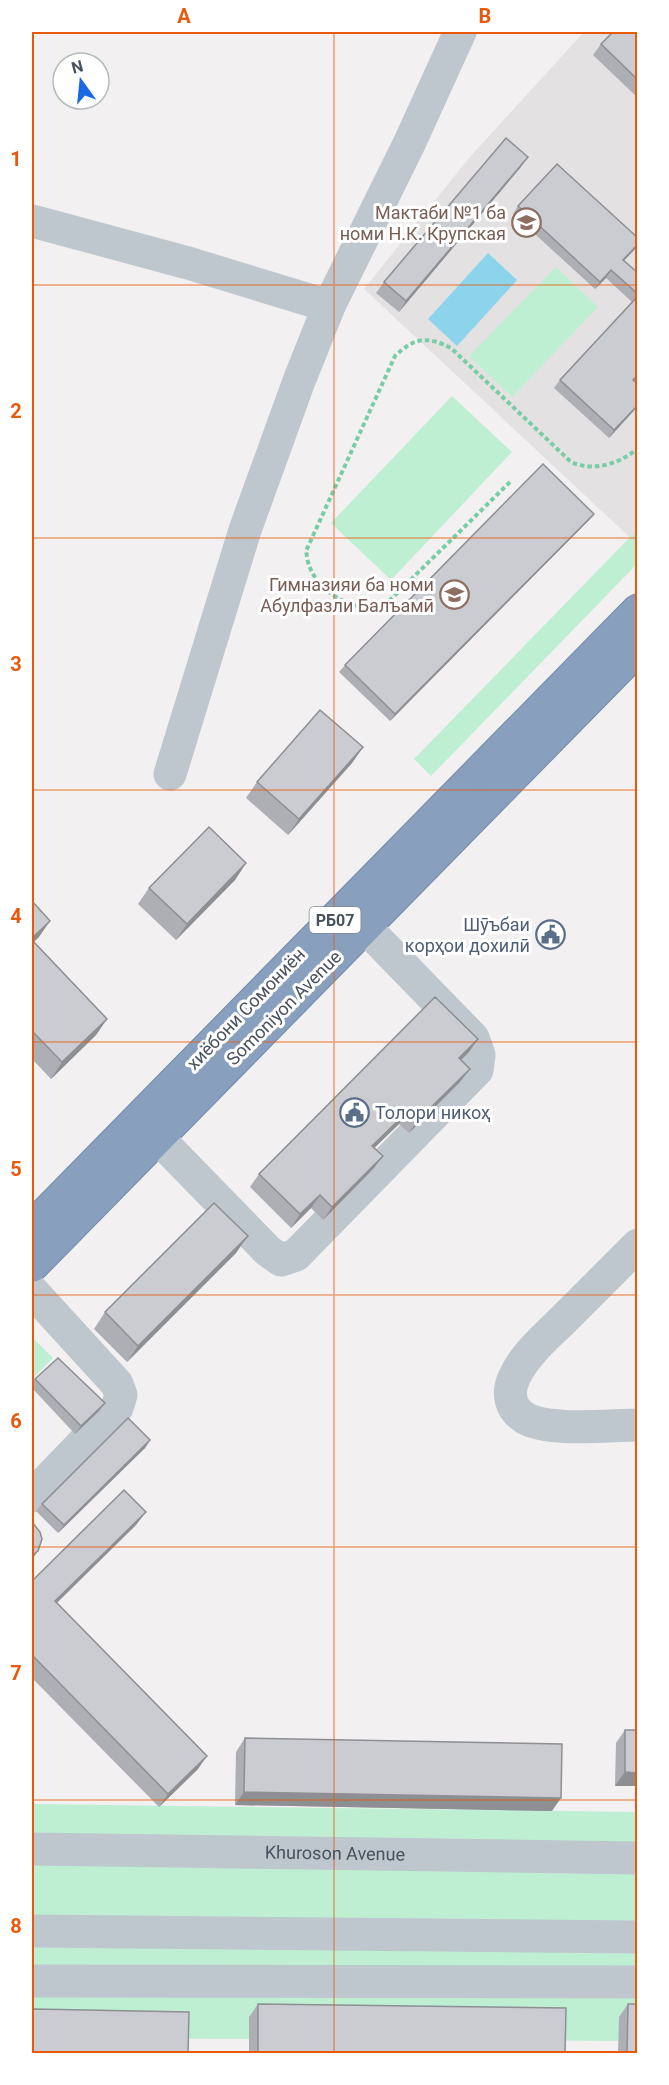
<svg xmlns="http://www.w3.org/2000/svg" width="669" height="2085" font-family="Roboto,sans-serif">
<rect width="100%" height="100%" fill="#f2f0f0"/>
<path fill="#e3e1e2" d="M584,32H637V544L364,289L469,158Z"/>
<g fill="#bfefd3">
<path d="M556,267L598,307L512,397L469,356Z"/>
<path d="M452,396L512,452L391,580L331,523Z"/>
<path d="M637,530V564L431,776L414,759Z"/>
<path d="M32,1337L53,1358L32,1379Z"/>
<path d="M32,1804L637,1812V2041L32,2038Z"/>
</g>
<path fill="#8cd4ec" d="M488,253L517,280L457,346L428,319Z"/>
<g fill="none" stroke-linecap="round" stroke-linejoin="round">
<defs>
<g id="highway">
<path d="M32,1228L638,611"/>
<path d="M32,1265L638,648"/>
</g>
</defs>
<use href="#highway" stroke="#738baa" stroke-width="35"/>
<path stroke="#77cda6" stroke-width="4" stroke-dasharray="4.5 3" stroke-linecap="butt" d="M510,482L385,605C357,615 318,593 309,565C307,560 307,555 306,551L395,356C415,337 427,336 451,348L571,462C593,472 620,464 638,448"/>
<g stroke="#bec7ce" stroke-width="33">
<path d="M32,221L188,263L329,306"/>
<path d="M170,774L245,530L299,381L329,306L409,144L460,32"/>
<path d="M157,1137L268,1251L281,1260L296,1255L477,1070L479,1055L473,1038L364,926"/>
<path d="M638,1245C613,1270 588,1295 564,1319C546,1337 524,1355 514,1378C507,1393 510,1409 525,1418C549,1432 608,1425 638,1425"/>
<path d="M32,1291L117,1384L121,1395L117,1408L32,1496"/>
<path id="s1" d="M32,1849L638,1858"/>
<path d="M32,1931L638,1937"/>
<path d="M32,1981L638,1982"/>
</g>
<use href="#highway" stroke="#88a0be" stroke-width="33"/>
</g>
<g fill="#aeafb5">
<path d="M638,32V98L593,55L601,44Z"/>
<path d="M528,157L520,168L399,312L376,293L384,282Z"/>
<path d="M518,206L635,249L624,260L638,273V377L634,381L638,406L609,438L554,388L560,380L632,302L606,278L595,289L513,214Z"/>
<path d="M594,514L588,521L390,721L339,672L345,665Z"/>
<path d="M363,747L352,763L288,835L246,798L257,782Z"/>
<path d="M246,863L235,880L176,940L138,904L149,888Z"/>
<path d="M32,901L39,937L33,942L107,1019L96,1035L51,1079L32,1059Z"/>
<path d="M469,1052L461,1060L460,1082L409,1133L399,1124L374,1148L383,1156L373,1169L323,1220L311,1208L291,1228L250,1187L259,1174Z"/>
<path d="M236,1253L127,1362L94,1329L105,1312Z"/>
<path d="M35,1379L99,1411L75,1434L32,1388V1384Z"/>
<path d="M150,1440L145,1448L58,1533L36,1511L42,1504Z"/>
<path d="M136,1525L57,1603L198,1769L159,1807L32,1678V1581Z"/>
<path d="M625,1730L638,1786H615L616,1743Z"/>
<path d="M245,1738L552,1811L235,1805L236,1752Z"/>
<path d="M258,2004L565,2054H249V2017Z"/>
<path d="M628,2004L638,2054H618L619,2017Z"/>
<path d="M33,2009L188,2054H32V2011Z"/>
</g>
<g fill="#8d8f93">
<path d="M528,157L520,168L399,312L406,301Z"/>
<path d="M638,244L635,249L618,267L623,260Z"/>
<path d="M611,270L606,278L595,289L600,282Z"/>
<path d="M638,405V406L609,438L614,430Z"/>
<path d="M594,514L588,521L390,721L395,714Z"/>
<path d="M363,747L352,763L288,835L299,819Z"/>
<path d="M246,863L235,880L176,940L187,924Z"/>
<path d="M50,921L39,937L32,944V938Z"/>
<path d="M107,1019L96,1035L51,1079L62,1062Z"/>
<path d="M478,1039L469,1052L450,1071L459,1058Z"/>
<path d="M470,1069L460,1082L409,1133L418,1120Z"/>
<path d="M408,1111L399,1124L363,1159L372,1146Z"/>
<path d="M383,1156L373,1169L323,1220L332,1207Z"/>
<path d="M320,1195L311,1208L291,1228L300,1214Z"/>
<path d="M248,1236L236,1253L127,1362L138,1346Z"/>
<path d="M105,1403L99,1411L75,1434L81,1426Z"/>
<path d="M150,1440L145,1448L58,1533L64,1525Z"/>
<path d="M146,1512L136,1525L45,1614L55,1601Z"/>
<path d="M38,1551L33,1558L32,1559V1555Z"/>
<path d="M207,1756L198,1769L159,1807L168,1794Z"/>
<path d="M625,1772L638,1773V1786H615Z"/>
<path d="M244,1792L561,1798L552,1811L235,1805Z"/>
</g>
<g fill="#caccd2" stroke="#8d8f93" stroke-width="1.5">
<path d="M613,32H638V80L601,44Z"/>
<path d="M506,138L528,157L406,301L384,282Z"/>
<path d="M557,164L638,238V244L623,260L638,273V294L611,270L600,282L518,206Z"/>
<path d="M638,296V375L633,380L638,384V405L614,430L560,380Z"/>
<path d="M543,464L594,514L395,714L345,665Z"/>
<path d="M320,710L363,747L299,819L257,782Z"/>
<path d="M209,827L246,863L187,924L149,888Z"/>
<path d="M32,901L50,921L32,938Z"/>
<path d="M32,940L107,1019L62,1062L32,1031Z"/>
<path d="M435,997L478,1039L459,1058L470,1069L418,1120L408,1111L372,1146L383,1156L332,1207L320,1195L300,1214L259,1174Z"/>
<path d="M214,1203L248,1236L138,1346L105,1312Z"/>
<path d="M58,1358L105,1403L81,1426L35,1379Z"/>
<path d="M128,1418L150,1440L64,1525L42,1504Z"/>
<path d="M124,1490L146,1512L55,1601L207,1756L168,1794L32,1655V1581Z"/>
<path d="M32,1522L40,1532L42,1539L38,1551L32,1555Z"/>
<path d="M625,1730H638V1773L625,1772Z"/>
<path d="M245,1738L562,1744L561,1798L244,1792Z"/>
<path d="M258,2004L566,2008L565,2054H258Z"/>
<path d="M628,2004H638V2054H627Z"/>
<path d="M33,2009L189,2012L188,2054H32Z"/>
</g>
<path fill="none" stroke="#e8590c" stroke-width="1.5" stroke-opacity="0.55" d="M334,32V2054M32,285H638M32,538H638M32,790H638M32,1042H638M32,1295H638M32,1547H638M32,1800H638"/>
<defs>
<symbol id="school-ring" viewBox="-11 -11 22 22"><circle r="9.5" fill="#fff" stroke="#8d6e63" stroke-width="1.5"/><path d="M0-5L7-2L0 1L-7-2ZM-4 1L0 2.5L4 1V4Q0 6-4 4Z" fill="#8d6e63"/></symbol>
<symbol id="civic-ring" viewBox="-11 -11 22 22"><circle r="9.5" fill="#fff" stroke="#5c6f8a" stroke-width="1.5"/><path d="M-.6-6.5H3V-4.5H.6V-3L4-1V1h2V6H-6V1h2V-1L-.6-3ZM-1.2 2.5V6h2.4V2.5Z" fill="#5c6f8a"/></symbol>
</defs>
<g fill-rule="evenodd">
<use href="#school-ring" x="510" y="206" width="33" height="33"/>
<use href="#school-ring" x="438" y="578" width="33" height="33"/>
<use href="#civic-ring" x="534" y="918" width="33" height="33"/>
<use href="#civic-ring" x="338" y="1096" width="33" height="33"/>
</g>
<g text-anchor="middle" stroke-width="6" stroke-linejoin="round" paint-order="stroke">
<rect fill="#fff" stroke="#7f868e" stroke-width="1.5" x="309.5" y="907" width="51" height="26" rx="4.5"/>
<g font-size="16" font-weight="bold" fill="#48525d">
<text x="335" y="926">РБ07</text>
</g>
<g font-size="18" fill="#785e54" stroke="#fff" text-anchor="end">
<text x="506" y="219">Мактаби №1 ба<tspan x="506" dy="21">номи Н.К. Крупская</tspan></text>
<text x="434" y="591">Гимназияи ба номи<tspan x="434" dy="21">Абулфазли Балъамӣ</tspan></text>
</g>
<g font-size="18" fill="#4e5e75" stroke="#fff" text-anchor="end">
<text x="530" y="931">Шӯъбаи<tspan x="530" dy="21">корҳои дохилӣ</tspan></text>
<text x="375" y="1119" text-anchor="start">Толори никоҳ</text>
</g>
<g font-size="18" fill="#48525d" stroke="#fff">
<text transform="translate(284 1008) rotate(-45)" y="6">Somoniyon Avenue</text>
<text transform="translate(246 1009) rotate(-46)" y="6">хиёбони Сомониён</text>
<text dy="6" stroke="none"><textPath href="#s1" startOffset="303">Khuroson Avenue</textPath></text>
</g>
</g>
<rect width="669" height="2085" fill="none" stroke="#ffffff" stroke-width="66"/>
<g transform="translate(81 81) rotate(345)"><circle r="28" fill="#ffffff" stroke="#b6babe" stroke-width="1.5"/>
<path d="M0-4.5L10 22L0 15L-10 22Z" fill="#1a69e2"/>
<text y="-9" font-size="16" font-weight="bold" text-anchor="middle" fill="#48525d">N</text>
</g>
<rect x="33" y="33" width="603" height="2019" fill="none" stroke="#e8590c" stroke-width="2"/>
<g font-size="20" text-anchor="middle" font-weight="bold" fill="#e8590c">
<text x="184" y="23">A</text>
<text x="485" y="23">B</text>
<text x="16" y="166">1</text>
<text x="16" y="418">2</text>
<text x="16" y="671">3</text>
<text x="16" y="923">4</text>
<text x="16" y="1176">5</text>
<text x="16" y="1428">6</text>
<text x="16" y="1680">7</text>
<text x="16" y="1933">8</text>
</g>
</svg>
